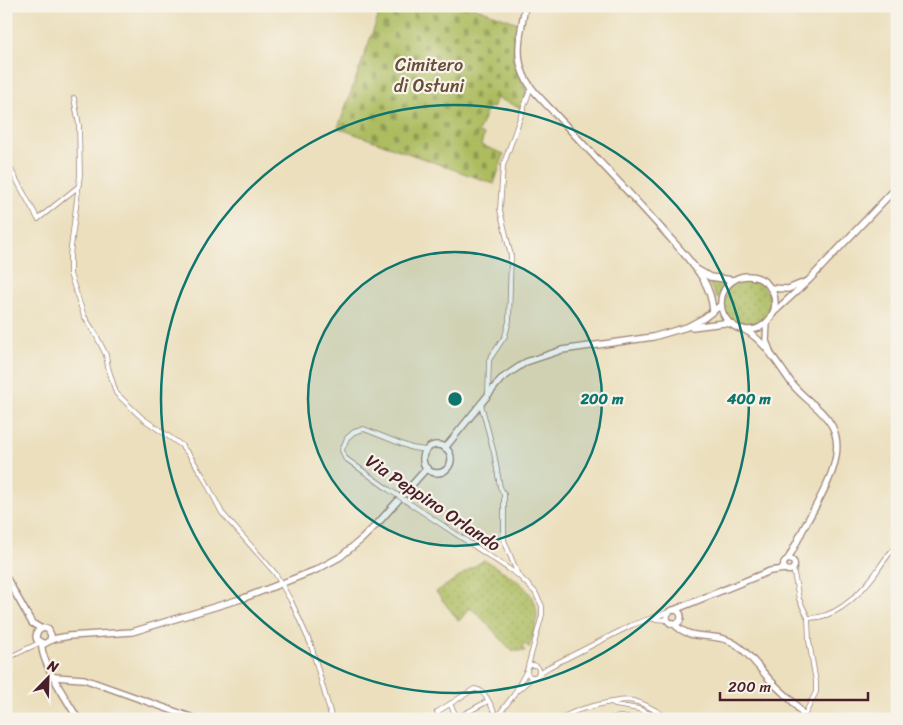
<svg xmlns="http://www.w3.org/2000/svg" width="903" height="725" font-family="Sriracha,sans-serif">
<defs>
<pattern id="grass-dots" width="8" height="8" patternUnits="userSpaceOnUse" patternTransform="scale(1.25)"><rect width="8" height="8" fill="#acbc5f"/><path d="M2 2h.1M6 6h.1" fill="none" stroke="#8e984f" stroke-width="1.8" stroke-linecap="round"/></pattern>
<pattern id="cemetery-stones" width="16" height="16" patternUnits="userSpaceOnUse" patternTransform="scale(1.25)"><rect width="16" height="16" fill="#acbc5f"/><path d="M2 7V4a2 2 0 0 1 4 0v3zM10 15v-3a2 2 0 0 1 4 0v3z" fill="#8e984f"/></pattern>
</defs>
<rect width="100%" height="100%" fill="#f7f3e8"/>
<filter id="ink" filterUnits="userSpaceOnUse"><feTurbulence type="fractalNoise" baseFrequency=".02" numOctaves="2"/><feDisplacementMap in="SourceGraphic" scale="10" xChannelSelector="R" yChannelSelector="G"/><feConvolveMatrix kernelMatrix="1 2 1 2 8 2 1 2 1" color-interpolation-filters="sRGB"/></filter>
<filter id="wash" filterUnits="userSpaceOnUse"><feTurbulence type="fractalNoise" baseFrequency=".0096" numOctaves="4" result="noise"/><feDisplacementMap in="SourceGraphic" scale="20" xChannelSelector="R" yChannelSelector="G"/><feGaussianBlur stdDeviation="1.12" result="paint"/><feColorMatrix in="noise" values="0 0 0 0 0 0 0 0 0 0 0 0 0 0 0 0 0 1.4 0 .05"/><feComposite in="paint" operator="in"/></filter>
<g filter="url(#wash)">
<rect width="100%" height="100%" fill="#ebdfbd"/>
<g fill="url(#grass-dots)" stroke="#7b6e45">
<path d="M706,278L725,282L719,297L717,298Z"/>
<circle cx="747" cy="303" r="23"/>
<path d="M484,560C505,573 539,588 537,617C536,627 532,638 529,648L526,644L522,647L525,651H512L477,613L470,608L459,621L436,592Z"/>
</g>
<path fill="url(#cemetery-stones)" stroke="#7b6e45" d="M382,6H471L518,23L513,60L527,92L521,108L497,98L493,108L488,107L478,133L484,135L481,145L504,154L494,184L338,128Z"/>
</g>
<g filter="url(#ink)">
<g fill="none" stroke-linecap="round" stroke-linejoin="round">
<defs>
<g id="street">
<path d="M74,98L79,125L80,175L70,255V274L84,316L95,333L106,355L108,367L116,393L142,418L181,445L190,456L203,476L222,513L275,573L291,601L311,645L332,719"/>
<path d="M6,161L38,219L79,186"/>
<path d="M488,395L489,360L505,336L509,321L511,256L500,210L503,166L531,87"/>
<path d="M481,404L494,453L500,487L504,494V540L518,575"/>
<path d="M388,489L345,458L342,450L347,438L354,432L364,429L412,448L426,450"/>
<path d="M412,505L518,575L535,592L542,606V615L528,666"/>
<path d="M793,568L799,599L808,618L809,641L816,682V692L804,716"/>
<path d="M808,618C836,619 859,595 875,574C881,565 888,553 897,546"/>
<path d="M653,619L668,620"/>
<path d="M6,656H12L39,643"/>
<circle cx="533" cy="671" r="6"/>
<path d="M538,674L549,667L632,625L669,612"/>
<path d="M518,690L533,677"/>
<path d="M613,703L615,705L639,709L650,714"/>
<path d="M450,704L458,719"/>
<path d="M497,717L513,696L526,672"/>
<path d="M457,718L488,701"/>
<path d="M441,719L437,712L474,689C486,689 491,707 497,717L492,719"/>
<path d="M563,719C570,709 622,698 634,701C647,704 658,712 669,719"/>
<path d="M605,719L621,717L635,719"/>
</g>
<g id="secondary">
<path d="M525,6C522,26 515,51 522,70C528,89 546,103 559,118C593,155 628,191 662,229C676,245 692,261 703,279C709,289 712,299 713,311"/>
<path d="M698,270L710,277L733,280"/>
<circle cx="748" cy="303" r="27"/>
<path d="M770,288L788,289L805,282"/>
<path d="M772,314L809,280L897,187"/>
<path d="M767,322L766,341L770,351"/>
<path d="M692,327L724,323L731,324"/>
<path d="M743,329C765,340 778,365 793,385C805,400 823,409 832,426C848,456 820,497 807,522C800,535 795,547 788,559"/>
<circle cx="437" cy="459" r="14"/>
<path d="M445,448L501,379L526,362L562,350L653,337L687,327L704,318L721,305"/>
<circle cx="789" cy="565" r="5.5"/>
<path d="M6,577L32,623L40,628"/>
<path d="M674,610L770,571L785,569"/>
<circle cx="674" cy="617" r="7"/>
<path d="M673,623C690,641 706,633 727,640C745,646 759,669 772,682C784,695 796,701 805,719"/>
<path d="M50,640L51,635L48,629L43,628L37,632L36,637L37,640L44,644L53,639L69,636L132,632L244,598L316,570L340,557L362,539L378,523L427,468"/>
<path d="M42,643C39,660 69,703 78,719"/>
<path d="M54,677L84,679L196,719"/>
</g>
</defs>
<use href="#street" stroke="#9a7f74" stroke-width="5.5"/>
<use href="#secondary" stroke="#9a7f74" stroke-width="8"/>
<use href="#street" stroke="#fff" stroke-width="4"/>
<use href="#secondary" stroke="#fff" stroke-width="5.5"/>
<defs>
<path id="street-bridge" d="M388,489L412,505"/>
</defs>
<use href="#street-bridge" stroke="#9a7f74" stroke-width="5.5" stroke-linecap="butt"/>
<use href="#street-bridge" stroke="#fff" stroke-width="4"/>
</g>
</g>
<circle cx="455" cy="399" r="147" fill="#0f766e" fill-opacity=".12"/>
<g fill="none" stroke="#0f766e" stroke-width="2.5">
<circle cx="455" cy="399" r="147"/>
<circle cx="455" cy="399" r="294"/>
</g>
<g text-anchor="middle" stroke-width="4.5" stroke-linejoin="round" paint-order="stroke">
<g font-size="18" fill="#674e3b" stroke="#f7f3e8">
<text x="429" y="71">Cimitero<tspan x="429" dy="21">di Ostuni</tspan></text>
</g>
<g font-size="18" fill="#4a1f2b" stroke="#f7f3e8">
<text transform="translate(433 503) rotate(34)" y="6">Via Peppino Orlando</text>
</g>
</g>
<circle cx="455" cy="399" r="8" fill="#0f766e" stroke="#f7f3e8" stroke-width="2.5"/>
<g font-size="15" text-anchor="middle" font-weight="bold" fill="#0f766e" stroke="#f7f3e8" stroke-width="4.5" stroke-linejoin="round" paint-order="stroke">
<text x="602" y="404">200 m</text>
<text x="749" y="404">400 m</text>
</g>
<rect width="903" height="725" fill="none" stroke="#f7f3e8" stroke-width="25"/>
<g transform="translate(48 678) rotate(23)" stroke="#f7f3e8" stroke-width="4" paint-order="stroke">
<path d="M0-4L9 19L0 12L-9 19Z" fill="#4a1f2b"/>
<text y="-8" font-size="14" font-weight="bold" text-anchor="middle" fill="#4a1f2b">N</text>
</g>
<path d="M720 692v8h148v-8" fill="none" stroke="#4a1f2b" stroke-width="2.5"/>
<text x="728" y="692" font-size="15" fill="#4a1f2b" stroke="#f7f3e8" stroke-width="4" paint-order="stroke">200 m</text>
</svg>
